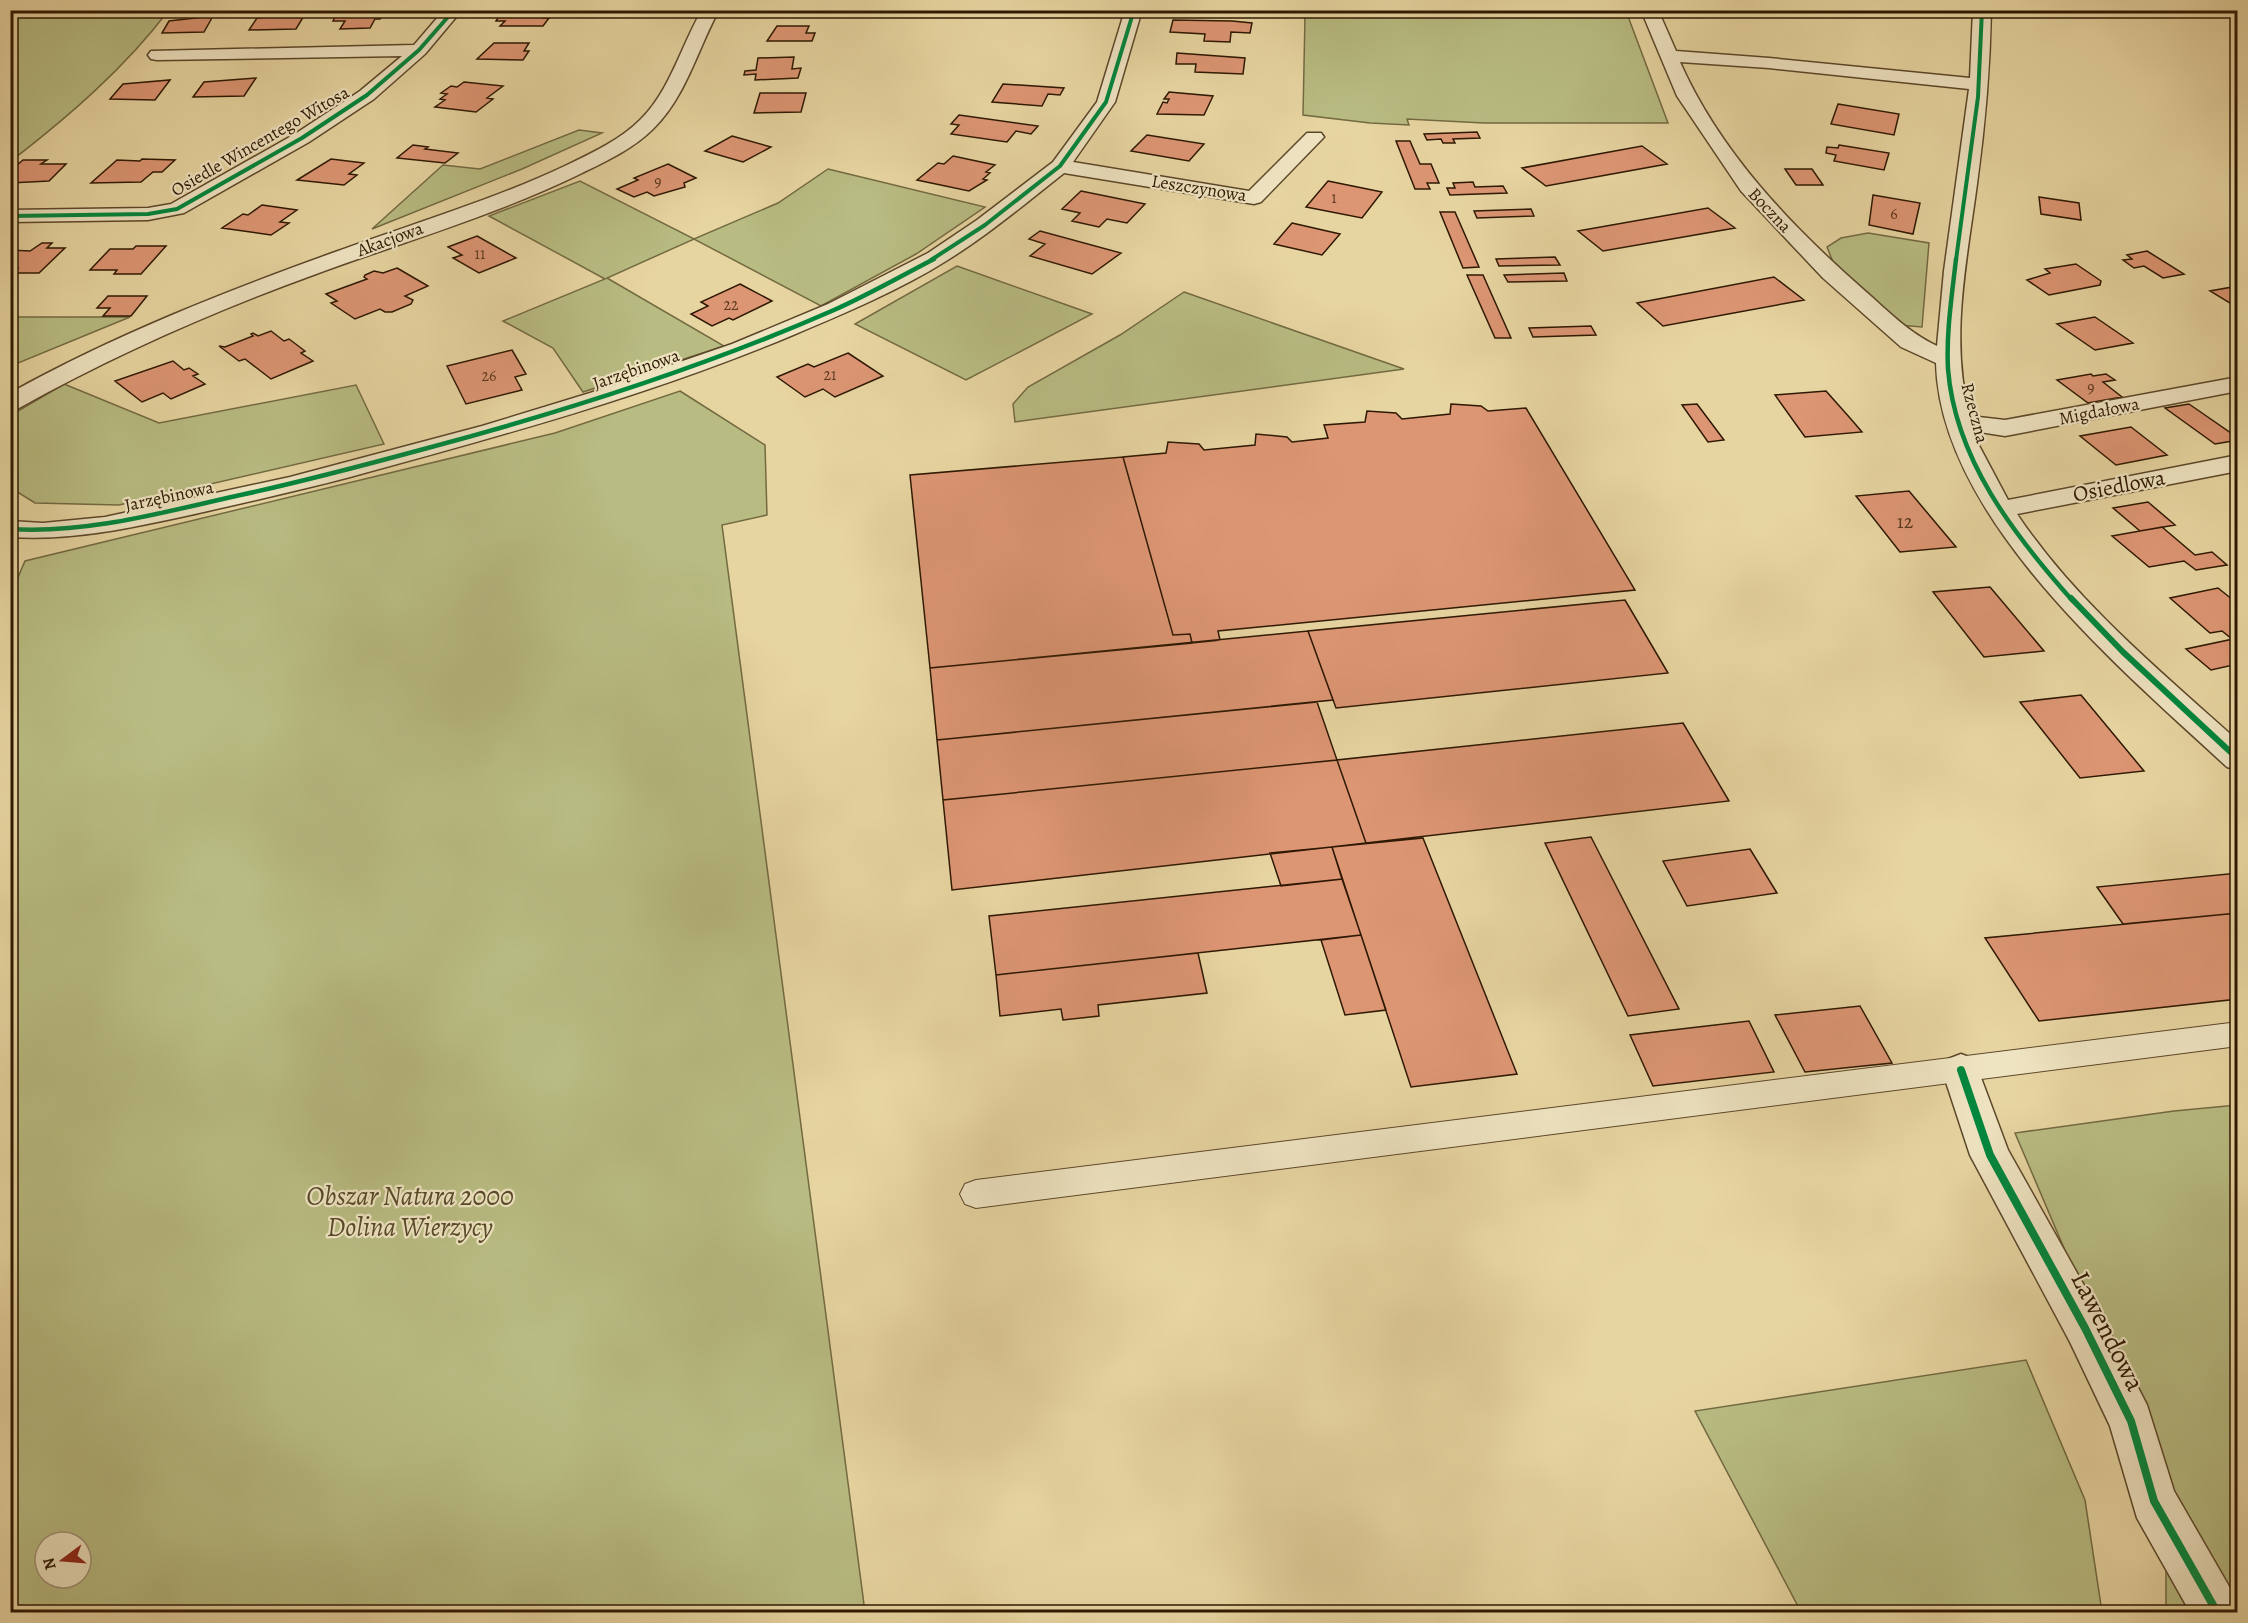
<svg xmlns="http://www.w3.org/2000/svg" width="2248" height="1623" viewBox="0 0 2248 1623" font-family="Alegreya,serif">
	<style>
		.green { fill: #b8bc82; stroke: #736a42; stroke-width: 1.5; fill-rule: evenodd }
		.building { fill: #dd9674; stroke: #2e1802; stroke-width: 1.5 }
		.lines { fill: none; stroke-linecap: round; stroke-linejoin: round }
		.lane-casing { stroke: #5c472a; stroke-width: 2 }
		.street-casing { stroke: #5c472a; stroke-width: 3 }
		.lane { fill: #efe4c2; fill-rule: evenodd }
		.street { fill: #efe4c2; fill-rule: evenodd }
		.cycleway-far3-casing { stroke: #efe4c2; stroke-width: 6 }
		.cycleway-far2-casing { stroke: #efe4c2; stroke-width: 8 }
		.cycleway-far1-casing { stroke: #efe4c2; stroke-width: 10 }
		.cycleway-casing { stroke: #efe4c2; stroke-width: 11 }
		.cycleway-far3 { stroke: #00873e; stroke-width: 4 }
		.cycleway-far2 { stroke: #00873e; stroke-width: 4.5 }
		.cycleway-far1 { stroke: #00873e; stroke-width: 6 }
		.cycleway { stroke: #00873e; stroke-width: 8 }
		.labels { text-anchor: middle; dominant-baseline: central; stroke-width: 4.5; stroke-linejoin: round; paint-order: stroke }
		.far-number-label { font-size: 16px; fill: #5a381e }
		.far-street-label { font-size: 18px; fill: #2e1802; stroke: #efe4c2 }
		.number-label { font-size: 20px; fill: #5a381e }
		.street-label { font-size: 22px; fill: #2e1802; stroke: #efe4c2 }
		.near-park-label { font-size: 27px; font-style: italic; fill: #574928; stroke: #efe4c2 }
		.near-street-label { font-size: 27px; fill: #2e1802; stroke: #efe4c2 }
	</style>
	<rect width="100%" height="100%" fill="#e7d5a1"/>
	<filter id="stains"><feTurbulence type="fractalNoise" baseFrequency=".00333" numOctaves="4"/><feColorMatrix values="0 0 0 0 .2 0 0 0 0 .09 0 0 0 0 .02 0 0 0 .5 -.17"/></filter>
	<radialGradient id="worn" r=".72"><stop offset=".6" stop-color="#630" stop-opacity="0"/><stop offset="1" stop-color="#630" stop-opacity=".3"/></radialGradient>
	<path class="green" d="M1152,10L1626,11L1668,123H1484L1407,119L1409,125L1370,123L1303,115L1305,16L1151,13Z
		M10,11L11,10L168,11C125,68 68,117 11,161Z
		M579,130L602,133L522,169L372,229L443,165L480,169Z
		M828,169L985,207L916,254L821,306L694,239L607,278L724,346L583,392L553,348L503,321L605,279L489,216L580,181L694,239L778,203Z
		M1868,233L1929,243L1922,327L1898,325L1833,262L1827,247L1841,238Z
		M957,266L1092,314L966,380L855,324Z
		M1184,292L1404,369L1015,422L1013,404L1028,387L1120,335Z
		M11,317H130L11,366Z
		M64,384L159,423L356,385L384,444L119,505L35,503L11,488V419L18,411Z
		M680,391L765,445L767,515L722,525L865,1612H11L10,596L25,561L555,433ZM45,1542H81V1578H45Z
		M2237,1105V1612H2166V1488L2015,1133L2174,1111Z
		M2026,1360L2085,1500L2102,1612H1801L1695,1411Z"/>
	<path class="building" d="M338,10H385L380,19H375L370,28L340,29L345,21H333Z
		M517,10H547L542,18H549L543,26H500L505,21H496L499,16L513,15Z
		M777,10H819L818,13L776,14Z
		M305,14L296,29L249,30L257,18Z
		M213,16L204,32L162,33L169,21Z
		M1173,20L1232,21L1252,23L1250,33L1231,32L1230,42L1204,41L1205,34L1170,32Z
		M777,26H809L806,33H815L812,41H767Z
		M494,43H529L524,51H529L523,60L477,59Z
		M1177,53L1245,58L1243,74L1195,72L1196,64H1176Z
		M794,57L792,69L801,68L798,78L755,80L756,74L744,75L745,71L756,70L758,58Z
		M256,78L244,96L193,97L204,82Z
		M170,80L155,100L110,99L123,84Z
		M464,82L503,86L487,98L493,99L476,112L435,107L445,100L440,99L447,94L441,93L451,86L457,87Z
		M1003,84L1064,88L1060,95L1048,94L1042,106L992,102Z
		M1169,92L1213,96L1204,115L1157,114L1163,102L1167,103L1169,99H1164Z
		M760,93H806L801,112L754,113Z
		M1838,104L1899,114L1894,135L1831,124Z
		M959,115L1038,126L1031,134L1016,131L1007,142L951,134L959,125L951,124Z
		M1477,132L1480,138L1453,139L1455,143H1443L1441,139L1427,140L1424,134Z
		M1147,135L1204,144L1189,161L1131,151Z
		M732,136L771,147L743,162L705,151Z
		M1396,141H1410L1420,164H1431L1439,183H1427L1430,189H1415Z
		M413,145L428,147L425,149L458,153L445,163L397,158Z
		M1839,145L1889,153L1884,170L1834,161L1836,155L1826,153L1827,147L1838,148Z
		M1642,146L1667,164L1546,186L1522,168Z
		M953,156L995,165L986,172L990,173L983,179L987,180L969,191L917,180L938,163L944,164Z
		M142,159L175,160L162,172H153L141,182L91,183L117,160L140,161Z
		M331,159L364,163L349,174L357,175L344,185L297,180Z
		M23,160H47L41,164H66L49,181L10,183V171Z
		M668,164L696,178L684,183L685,187L654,196L647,192L634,197L617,189L638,180L634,178Z
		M1785,169H1812L1823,185H1796Z
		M1328,181L1382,192L1362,218L1306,207Z
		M1473,182L1475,187L1503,186L1507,193L1450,195L1447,188H1455L1453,183Z
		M1081,191L1145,204L1127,223L1107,219L1099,227L1072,221L1080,213L1062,209Z
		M1873,195L1920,203L1913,234L1869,225Z
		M2039,197L2079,203L2081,220L2041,214Z
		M262,205L297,210L280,222L289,223L271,235L222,228L243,214L248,215Z
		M1708,208L1735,228L1603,251L1578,231Z
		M1531,209L1534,216L1477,218L1474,211Z
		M1440,212H1455L1479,267L1463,268Z
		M1292,223L1340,234L1322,255L1274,244Z
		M1040,231L1121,253L1092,274L1030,256L1045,244L1029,239Z
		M477,236L516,258L479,273L453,258L462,255L448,247Z
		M42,243H52L47,248H65L39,273H14L18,268H10V250L30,251Z
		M136,246H166L141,274H114L117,270H90L110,249H133Z
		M2147,251L2184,274L2163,278L2144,266L2134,268L2123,260L2132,259L2127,255Z
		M1555,257L1560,265L1499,266L1496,259Z
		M2076,264L2101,281L2100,285L2049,295L2027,280L2050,273L2045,269Z
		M397,268L428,286L405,296L413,300L411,304L392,312H385L380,309L355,319L331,303L337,301L326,294L367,279L364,277L365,275L374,271L383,273Z
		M1564,273L1567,281L1508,282L1504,275Z
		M1467,275H1483L1511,338H1495Z
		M1774,277L1804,300L1663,326L1637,303Z
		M740,284L772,301L733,320L729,318L712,326L691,314L708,306L701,302Z
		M2238,286V308L2210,291Z
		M108,296H147L131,316H103L110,308H97Z
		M2095,317L2133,343L2095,350L2057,324Z
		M1591,326L1596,335L1533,337L1529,328Z
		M271,331L284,341L289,339L305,351L301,353L313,361L271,379L245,359L239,361L219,346L225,347L253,336L251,334L253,333L258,336Z
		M512,350L526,374L515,377L522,390L466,404L447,366Z
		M848,353L883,376L835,397L823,389L805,397L777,377L808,364L814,367Z
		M173,361L184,370L189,368L198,374L193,376L205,384L171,399L163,393L142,402L115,381Z
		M2091,374L2093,376L2106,374L2115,380L2103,382L2122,397L2088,403L2057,380Z
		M1826,391L1850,418L1862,432L1805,437L1775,395Z
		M1451,404L1481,406L1488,411L1526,408L1635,590L1218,631L1220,640L1192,643L1190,634L1173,635L1123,457L1166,453L1168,442L1199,444L1204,450L1255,445L1256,434L1287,437L1292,442L1328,438L1324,425L1365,422L1367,411L1396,413L1402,419L1450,414Z
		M1697,404L1724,440L1708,442L1682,405Z
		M2189,404L2238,438V440L2215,444L2165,408Z
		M2131,427L2167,455L2116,465L2080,436Z
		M1123,457L1173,635L1190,634L1192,643L930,668L910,475Z
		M1909,491L1956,547L1900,552L1856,496Z
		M2148,502L2175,525L2140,531L2113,508Z
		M2162,527L2195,555L2212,552L2227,565L2196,570L2184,561L2149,567L2112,536Z
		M1990,587L2044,651L1984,657L1933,592Z
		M2218,588L2238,604V638L2232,639L2222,631L2210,633L2170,598Z
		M1625,600L1668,673L1336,708L1308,631Z
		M1308,631L1333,700L937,740L930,668Z
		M2238,638V664L2211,670L2186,649Z
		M2081,695L2144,771L2080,778L2020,702Z
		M1317,702L1337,760L943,800L937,740Z
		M1683,723L1729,801L1366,843L1337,760Z
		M1337,760L1366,843L952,890L943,800Z
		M1591,837L1679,1009L1628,1016L1545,843Z
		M1423,838L1517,1074L1411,1087L1332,847Z
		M1332,847L1342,879L1281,886L1270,853Z
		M1750,849L1777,893L1687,906L1663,861Z
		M2238,873V913L2123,924L2097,887Z
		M1342,879L1361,935L996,975L989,916Z
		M2238,913V999L2039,1021L1985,938Z
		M1361,935L1386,1010L1345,1015L1321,940Z
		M1198,953L1207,993L1098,1005L1099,1016L1063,1020L1061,1009L1000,1016L996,975Z
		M1860,1006L1892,1063L1805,1072L1775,1015Z
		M1749,1021L1774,1072L1653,1086L1630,1035Z"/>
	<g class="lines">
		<g class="lane-casing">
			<path id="lane" d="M2238,1022V1046L976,1208L965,1204L960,1194L965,1184L976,1180Z"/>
		</g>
		<g class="street-casing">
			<path id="street" d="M444,10H462L425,54L374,99L309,142L184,213L148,220L10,222V210L148,208L171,204L295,134L360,91L402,56L157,60L151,59L148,55L151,51L414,45Z
				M702,10H719C697,50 686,97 653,129C632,150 602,163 576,176C493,216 403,242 316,274C214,311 114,355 19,408L10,410V393C115,335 226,291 338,251C415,223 493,200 567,165C592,153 620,140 640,120C670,91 681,46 702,10Z
				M1125,10H1142L1115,102L1073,162L1249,191L1307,133H1321L1324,137L1261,202L1254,204L1064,173C1026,203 988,235 946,261C900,290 843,314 793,335C650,395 500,436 350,477C297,491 243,503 190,515C130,528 72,541 10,537V521L43,523L105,517L290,477L482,426L590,393L732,344L828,304L928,253L977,220L1053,162L1097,102Z
				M1641,10H1658L1676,51L1769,58L1970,78L1973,10H1991C1990,69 1985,126 1977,184C1967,260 1949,341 1970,416L2005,420L2238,377V391L2005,436L1973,431L1975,438L2008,500L2238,455V471L2017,514C2075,601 2160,671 2238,741V770L2227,767C2121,669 1940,518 1936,363L1901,347L1823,278L1741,191L1677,96ZM1680,62L1769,68L1969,89L1944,271L1937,346C1909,333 1888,311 1865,291C1791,226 1720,152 1680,62Z
				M1961,1054L1974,1059L2008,1150L2100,1314L2147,1405L2174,1491L2234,1595L2238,1612H2190L2137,1518L2110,1426L2070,1342L1970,1155L1942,1070L1948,1059Z"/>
		</g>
		<use href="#lane" class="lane"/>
		<use href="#street" class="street"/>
		<g class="cycleway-far3-casing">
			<path id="cycleway-far3" d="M10,216L148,214L177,209L302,138L367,95L419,50L454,10
				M931,260L985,225L1060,166L1106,102L1134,10
				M1956,260L1978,97L1982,10"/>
		</g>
		<g class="cycleway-far2-casing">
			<path id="cycleway-far2" d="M1956,259C1952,295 1946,333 1948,369C1955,459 2014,535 2072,600
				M10,529C90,534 167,511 245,494C305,481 365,465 424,449C563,412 702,368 834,310C868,295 901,276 934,259"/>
		</g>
		<g class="cycleway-far1-casing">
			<path id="cycleway-far1" d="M2071,598L2123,652L2238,759"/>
		</g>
		<g class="cycleway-casing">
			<path id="cycleway" d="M1961,1070L1990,1155L2085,1328L2131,1421L2154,1501L2217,1612"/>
		</g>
		<use href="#cycleway-far3" class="cycleway-far3"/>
		<use href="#cycleway-far2" class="cycleway-far2"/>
		<use href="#cycleway-far1" class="cycleway-far1"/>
		<use href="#cycleway" class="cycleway"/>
	</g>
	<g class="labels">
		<g class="far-number-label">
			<text x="658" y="182">9</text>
			<text x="1334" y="198">1</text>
			<text x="1894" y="214">6</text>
			<text x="480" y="254">11</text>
			<text x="731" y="305">22</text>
			<text x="830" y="375">21</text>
			<text x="489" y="376">26</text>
			<text x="2091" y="388">9</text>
		</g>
		<g class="far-street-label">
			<text transform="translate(260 141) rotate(-30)">Osiedle Wincentego Witosa</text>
			<text transform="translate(1199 188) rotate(9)">Leszczynowa</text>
			<text transform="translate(1770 210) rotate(47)">Boczna</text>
			<text transform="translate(390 239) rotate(-20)">Akacjowa</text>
			<text transform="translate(636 369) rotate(-19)">Jarzębinowa</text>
			<text transform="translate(2099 411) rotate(-11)">Migdałowa</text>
			<text transform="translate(1975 413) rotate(75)">Rzeczna</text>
			<text transform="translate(169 496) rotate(-12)">Jarzębinowa</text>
		</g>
		<g class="number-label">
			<text x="1905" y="521">12</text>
		</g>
		<g class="street-label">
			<text transform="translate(2119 486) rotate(-11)">Osiedlowa</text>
		</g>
		<g class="near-park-label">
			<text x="410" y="1196">Obszar Natura 2000<tspan x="410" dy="31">Dolina Wierzycy</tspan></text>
		</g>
		<g class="near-street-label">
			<text transform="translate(2108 1331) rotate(63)">Lawendowa</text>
		</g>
	</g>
	<rect width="2248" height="1623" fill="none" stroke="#e7d5a1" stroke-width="36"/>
	<rect x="12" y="12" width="2224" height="1599" fill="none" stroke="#2e1802" stroke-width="3"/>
	<rect x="18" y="18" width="2212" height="1587" fill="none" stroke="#2e1802" stroke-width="1.5"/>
	<g transform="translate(63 1560) rotate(254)"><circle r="28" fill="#efe4c2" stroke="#a29275" stroke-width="1.5"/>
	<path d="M0-4.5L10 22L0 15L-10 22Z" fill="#8f2418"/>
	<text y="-9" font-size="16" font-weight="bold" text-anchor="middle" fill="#2e1802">N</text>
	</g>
	<rect width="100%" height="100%" filter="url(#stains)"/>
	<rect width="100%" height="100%" fill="url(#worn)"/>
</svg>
